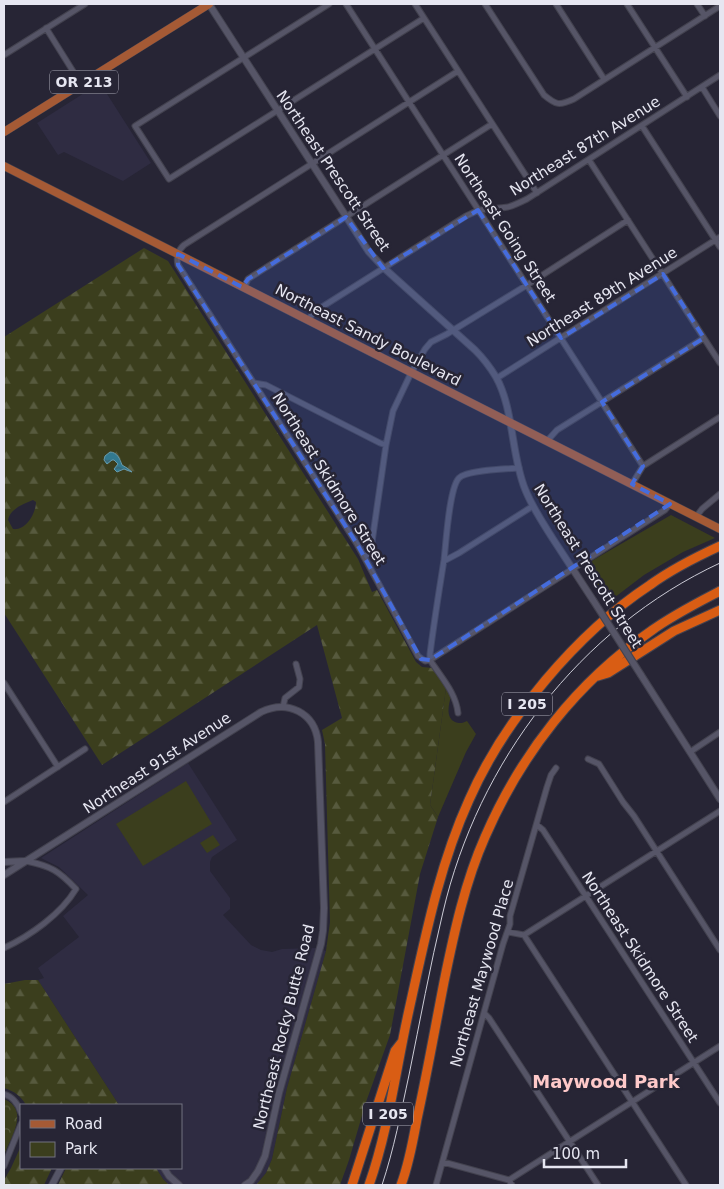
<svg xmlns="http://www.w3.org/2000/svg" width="724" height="1189" viewBox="0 0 724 1189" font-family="'DejaVu Sans',sans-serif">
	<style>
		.built { fill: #2f2c42 }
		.green { fill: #3b3e1d }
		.forest { fill: url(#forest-firs); fill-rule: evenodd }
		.park { fill: url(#park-crowns) }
		.water { fill: url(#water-ripples); stroke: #689aac }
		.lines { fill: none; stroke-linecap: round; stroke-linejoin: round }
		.minor-casing { stroke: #43424f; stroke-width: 7 }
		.tertiary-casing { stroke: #43424f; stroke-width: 8 }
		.primary-casing { stroke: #43424f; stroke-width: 9 }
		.motorway-casing { stroke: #43424f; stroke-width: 11 }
		.minor { stroke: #565567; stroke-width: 5 }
		.tertiary { stroke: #565567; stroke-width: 6 }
		.primary { stroke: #a55a35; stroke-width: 8 }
		.motorway { stroke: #d95d14; stroke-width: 9 }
		.tram { stroke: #cbcbd6; stroke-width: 1 }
		.tertiary-bridge-casing { stroke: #43424f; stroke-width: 8; stroke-linecap: butt }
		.tertiary-bridge { stroke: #565567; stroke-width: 6 }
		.marked { fill: #456cdd; fill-opacity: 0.2; stroke: #456cdd; stroke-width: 4; stroke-dasharray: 10 6; stroke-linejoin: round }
		.labels { text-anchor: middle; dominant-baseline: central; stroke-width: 5; stroke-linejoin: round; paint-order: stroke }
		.shield { fill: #272535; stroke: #adacb9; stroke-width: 1 }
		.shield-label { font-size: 14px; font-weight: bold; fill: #e6e6f1 }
		.street-label { font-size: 15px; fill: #e6e6f1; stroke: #272535 }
		.quarter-label { font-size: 18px; font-weight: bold; fill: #fec9c9; stroke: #272535 }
	</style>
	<defs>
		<pattern id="forest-firs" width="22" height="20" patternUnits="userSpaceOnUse" patternTransform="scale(1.25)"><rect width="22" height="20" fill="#3b3e1d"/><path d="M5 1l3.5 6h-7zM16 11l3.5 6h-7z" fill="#575a3e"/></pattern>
		<pattern id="park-crowns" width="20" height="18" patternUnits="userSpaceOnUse" patternTransform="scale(1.25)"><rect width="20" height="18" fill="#3b3e1d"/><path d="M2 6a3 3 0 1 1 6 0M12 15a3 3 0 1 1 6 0" fill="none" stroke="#575a3e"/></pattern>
		<pattern id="water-ripples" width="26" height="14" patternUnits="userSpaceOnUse" patternTransform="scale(1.25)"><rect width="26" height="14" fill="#32798f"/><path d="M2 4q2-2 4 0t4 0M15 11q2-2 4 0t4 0" fill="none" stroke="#3c5f6c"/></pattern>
	</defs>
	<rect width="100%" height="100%" fill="#272535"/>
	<path class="built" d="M100,83L151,163L123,181L64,152L58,155L37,123Z
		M188,763L237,840L212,857L210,862V871L230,898V909L223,915L251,945L261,950L272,952L282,949L316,948L326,951L287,1088L272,1159L266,1173L256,1185H169L163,1179L156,1168H181V1105H119L38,980L44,978L38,968L79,937L63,916L88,895L59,867L41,858Z"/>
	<path class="green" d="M671,515L715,538L683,552L644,575L606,604L584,571L585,568L583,566Z
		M446,688L451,696C449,704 445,717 455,722C460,724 463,723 467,721L476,734L466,752L438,817L430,805Z
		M186,781L212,824L143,866L116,824Z
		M213,835L220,845L207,853L200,843Z"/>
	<path class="forest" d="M144,248L168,261L358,559L372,592L377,590L416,662L422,667L433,668L446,688L430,805L438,817L420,874L390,1035L366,1102L349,1160L340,1185H256L266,1173L272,1159L287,1088L326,951L330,922L325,744L322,730L342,718L317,625L102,765L4,613V337ZM33,500L36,502C36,513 26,531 13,529L8,520C10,509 23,504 33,500Z
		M25,980H38L119,1105H26C21,1096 14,1091 4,1088V984Z
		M21,1146V1168H52L44,1185H4V1180L11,1168Z
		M66,1168H156L163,1179L169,1185H58Z"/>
	<path class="park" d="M4,1099C30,1110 11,1137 4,1155Z"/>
	<path class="water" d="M110,452C117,452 120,459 122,465L127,468L132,472L124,469L117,472L114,469L118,464L114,460H112L107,464L104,460L105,456Z"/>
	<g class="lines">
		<g class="minor-casing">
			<path id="minor" d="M329,4L135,126L169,179L424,18
				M346,4L643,466
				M415,4L537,193
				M485,4L544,95C556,105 559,106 574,99L720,6
				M556,4L604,79
				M627,4L687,97
				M697,4L705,16
				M46,28L81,84
				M4,55L85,4
				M702,87L720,116
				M642,126L720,247
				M589,160L720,363
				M244,288L248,279L492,124
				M308,320L314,312L466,216C484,206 491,210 508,207C515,205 521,202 527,199L720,75
				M497,378L720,237
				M254,383L266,385L380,443L386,445
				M547,441L557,430L704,338
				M632,484L643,466L720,417
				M696,517L702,509L720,494
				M364,557L369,553L371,549L386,445L393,411L411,373L425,349L431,342L447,334L527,285L628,220
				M444,561L459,553L533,506
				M430,660L425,661L418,656L357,544L178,265C176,258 178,250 184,245L458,71
				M430,660L665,510L670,504
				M430,660V654C434,622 439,591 444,560C446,544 449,488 459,478C467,470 506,469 519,468
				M430,660C441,677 456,693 458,713
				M4,683L58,767
				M283,707L285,698L299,687L300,679L296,664
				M690,752L720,732
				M588,759L599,764L623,802L634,816L720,950
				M4,802L85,749
				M537,825L543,830L720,1103
				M508,932L524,935L686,1185
				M524,935L720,811
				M4,948C30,936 61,914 76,889C59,871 51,866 26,861
				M484,1013L489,1018L598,1185
				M4,1094C13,1097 18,1103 21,1113
				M443,1162L509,1180L512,1185
				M4,1166L21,1124
				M509,1180L720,1046
				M436,1185L503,944L510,924V916L547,787L551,775L556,768"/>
		</g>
		<g class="tertiary-casing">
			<path id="tertiary" d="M209,4L369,252L384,268L475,350C483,358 490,367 496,377C514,409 511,455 525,489C532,507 543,523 553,539C566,559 580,580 593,600
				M641,675L720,799
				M4,862L25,861
				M4,875L261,712C288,699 315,713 318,742L324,908L323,931L321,944L279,1093L265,1156L258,1171L251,1181L245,1185
				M164,1168L169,1176L179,1185
				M52,1185L61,1168"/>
		</g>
		<g class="primary-casing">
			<path id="primary" d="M4,132L209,4
				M4,166L720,529"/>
		</g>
		<g class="motorway-casing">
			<path id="motorway" d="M598,676L608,673L674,631L720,610
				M352,1185L395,1051L402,1042
				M369,1185C389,1128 396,1068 409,1010C425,938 439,866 469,800C504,720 577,633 650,585C672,569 696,557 720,546
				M401,1185C409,1164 413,1141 417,1119C427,1074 435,1028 444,982C454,933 465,882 485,837C521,754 577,682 651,631C673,615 697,603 720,591"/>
		</g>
		<use href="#minor" class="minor"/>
		<use href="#tertiary" class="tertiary"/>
		<use href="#primary" class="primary"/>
		<use href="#motorway" class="motorway"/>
		<path class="tram" d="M382,1185C394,1149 401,1112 409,1075C420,1021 430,966 443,912C478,762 580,628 720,563"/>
		<g class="tertiary-bridge-casing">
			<path id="tertiary-bridge" d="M593,600L641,675"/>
		</g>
		<use href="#tertiary-bridge" class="tertiary-bridge"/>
	</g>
	<path class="marked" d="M478,210L561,338L663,274L704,338L602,402L643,466L632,484L670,504L430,660L421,659L357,544L178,265V254L242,287L248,279L346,217L383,268Z"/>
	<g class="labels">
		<g class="shield">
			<rect x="50" y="70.5" width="68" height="23" rx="4"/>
			<rect x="502" y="692.5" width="50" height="23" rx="4"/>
			<rect x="363" y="1102.5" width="50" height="23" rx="4"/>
		</g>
		<g class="shield-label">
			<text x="84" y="82">OR 213</text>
			<text x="527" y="704">I 205</text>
			<text x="388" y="1114">I 205</text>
		</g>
		<g class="street-label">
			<text transform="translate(585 146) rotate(-32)">Northeast 87th Avenue</text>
			<text transform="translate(333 171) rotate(56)">Northeast Prescott Street</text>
			<text transform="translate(505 228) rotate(57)">Northeast Going Street</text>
			<text transform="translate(602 297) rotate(-32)">Northeast 89th Avenue</text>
			<text transform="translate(368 335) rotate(27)">Northeast Sandy Boulevard</text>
			<text transform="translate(329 479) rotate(58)">Northeast Skidmore Street</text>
			<text transform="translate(588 566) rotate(58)">Northeast Prescott Street</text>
			<text transform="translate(157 763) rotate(-33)">Northeast 91st Avenue</text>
			<text transform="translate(640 957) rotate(57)">Northeast Skidmore Street</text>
			<text transform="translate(482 973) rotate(-74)">Northeast Maywood Place</text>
			<text transform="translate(284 1027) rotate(-76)">Northeast Rocky Butte Road</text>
		</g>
		<g class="quarter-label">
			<text x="606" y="1081">Maywood Park</text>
		</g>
	</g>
	<rect width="724" height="1189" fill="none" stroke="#e6e6f1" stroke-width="10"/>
	<rect x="20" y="1104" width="162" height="65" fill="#272535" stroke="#737280"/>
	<rect x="30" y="1120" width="25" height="8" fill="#a55a35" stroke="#737280"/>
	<text x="65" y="1129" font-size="15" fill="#e6e6f1">Road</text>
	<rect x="30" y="1142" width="25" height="15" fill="#3b3e1d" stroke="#737280"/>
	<text x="65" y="1154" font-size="15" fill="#e6e6f1">Park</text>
	<path d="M544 1159v8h82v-8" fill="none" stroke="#e6e6f1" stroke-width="2.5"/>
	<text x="552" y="1159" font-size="15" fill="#e6e6f1" stroke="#272535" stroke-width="4" paint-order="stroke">100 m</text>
</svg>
